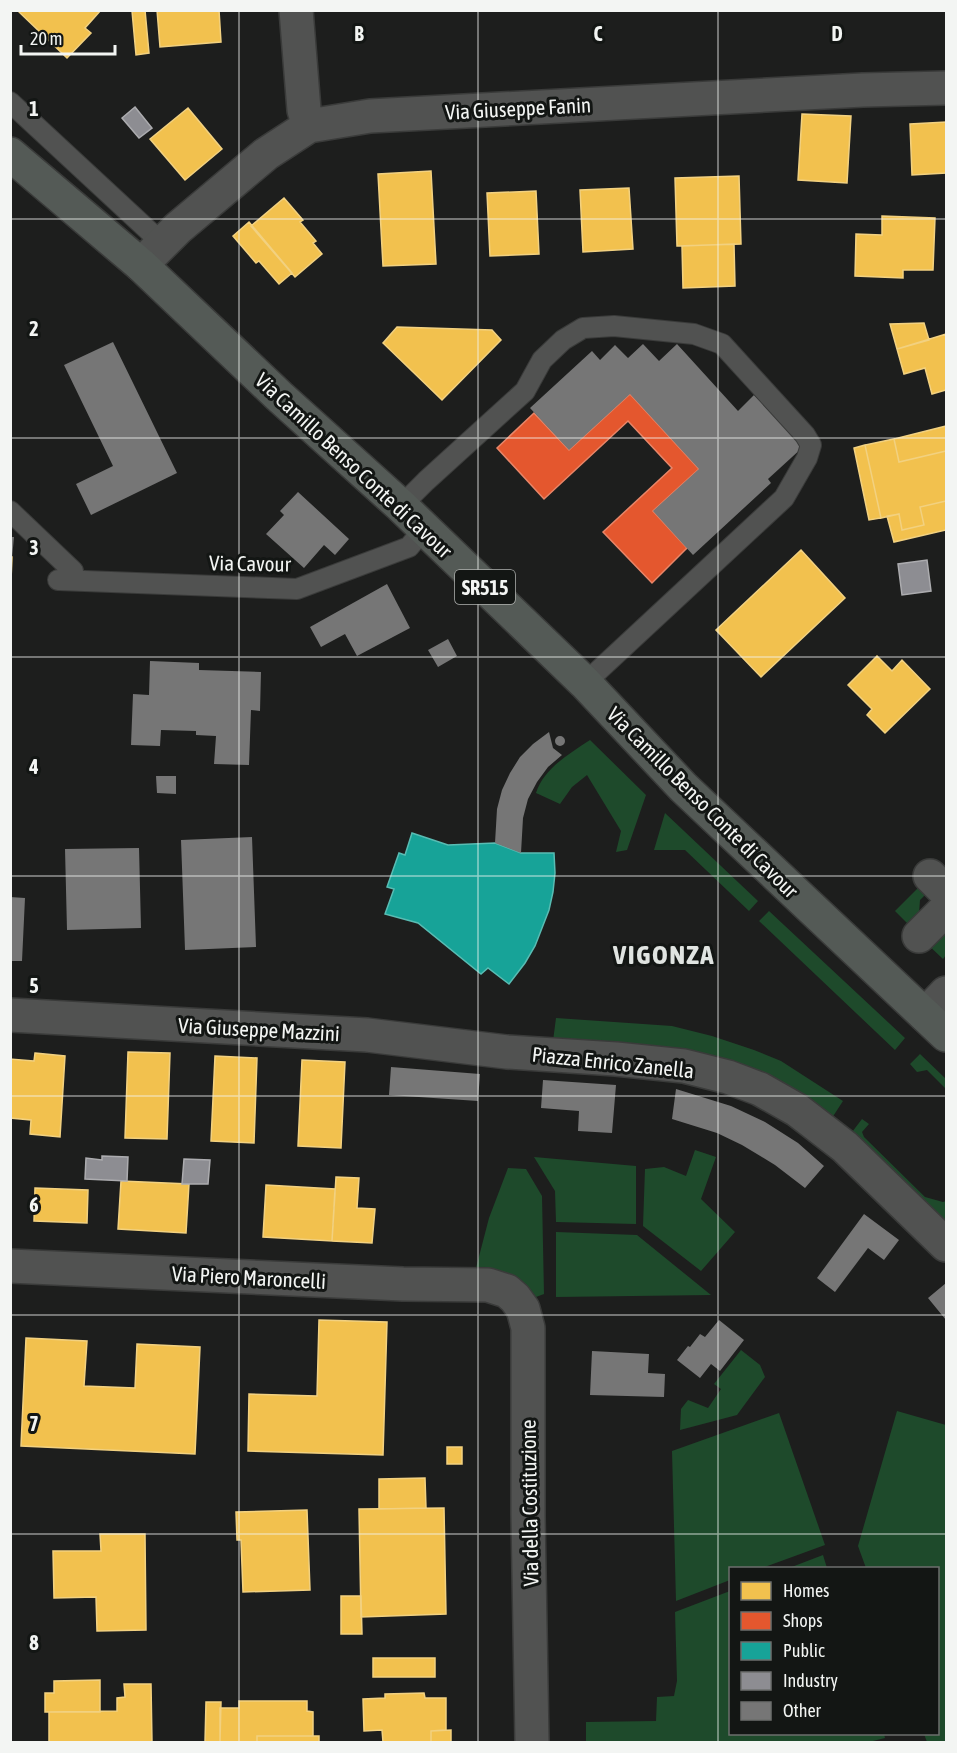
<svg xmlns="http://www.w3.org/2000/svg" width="957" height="1753" viewBox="0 0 957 1753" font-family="'Asap Condensed',sans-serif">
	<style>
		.green { fill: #1e4a2b }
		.homes { fill: #f2c14e; stroke: #f2d180; stroke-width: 1.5 }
		.shops { fill: #e4572e; stroke: #e88669; stroke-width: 1.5 }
		.public { fill: #17a398; stroke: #59bcb3; stroke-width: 1.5 }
		.industry { fill: #8d8d92; stroke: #acacaf; stroke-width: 1.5 }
		.building { fill: #767676 }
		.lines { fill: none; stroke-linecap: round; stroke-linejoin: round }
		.lane-casing { stroke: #3a3b3a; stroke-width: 22 }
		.street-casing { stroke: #3a3b3a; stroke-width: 36 }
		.primary-casing { stroke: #3a3b3a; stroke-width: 36 }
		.lane { stroke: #515251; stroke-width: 20 }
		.street { stroke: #515251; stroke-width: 33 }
		.primary { stroke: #545a56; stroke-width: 33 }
		.grid { fill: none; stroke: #f3f5f3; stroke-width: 1.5; stroke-opacity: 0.55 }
		.labels { text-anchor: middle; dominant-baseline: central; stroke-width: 6; stroke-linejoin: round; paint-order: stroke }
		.shield { fill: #131614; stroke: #b0b2b0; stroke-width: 1.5 }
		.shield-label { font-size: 20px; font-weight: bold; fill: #f3f5f3 }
		.street-label { font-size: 21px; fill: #f3f5f3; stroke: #131614 }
		.district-label { font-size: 27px; font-weight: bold; letter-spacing: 1.5px; fill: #e0e4e1; stroke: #131614 }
		.grid-label { font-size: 20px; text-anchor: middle; font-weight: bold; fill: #f3f5f3; stroke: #131614; stroke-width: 6; stroke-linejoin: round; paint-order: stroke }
	</style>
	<rect width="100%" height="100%" fill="#1d1e1d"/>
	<path class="green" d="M590,740L646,795L627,850L616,852L621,831L587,775L572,787L560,804L536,793C544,768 569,754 590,740Z
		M665,813L758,901L749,911L685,850H654Z
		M925,881L932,888L920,900L918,926L914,930L895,911Z
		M769,911L905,1038L895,1050L759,921Z
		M946,934V955L943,959L924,941L930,935Z
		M556,1018L672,1026L712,1036L754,1050L781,1061L843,1101L830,1121L553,1041Z
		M920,1054L946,1079V1089L927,1070L917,1072L910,1064Z
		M862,1119L869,1124L862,1132L864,1137L925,1197L943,1202L946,1201V1220L943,1224L849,1136Z
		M695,1150L716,1157L701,1199L735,1232L701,1271L643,1226L645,1169L664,1167L686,1176Z
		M534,1157L636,1166V1224L556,1222L555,1191Z
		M508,1168L526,1169L542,1196L544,1294L536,1297C520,1274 502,1271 476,1268L489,1218Z
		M556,1232L637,1235L711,1295L556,1297Z
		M741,1350L760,1365L765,1377L737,1415L680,1430L681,1409L688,1400L708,1408L721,1389L714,1384Z
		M897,1411L946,1425V1742H927L924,1734H938V1568H866L858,1546Z
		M779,1413L825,1545L762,1568H730V1580L676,1601L672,1451Z
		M823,1555L827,1568H789Z
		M730,1591V1734H884L885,1738L869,1742H586V1722L656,1721L657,1697L674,1696L677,1681L675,1612Z"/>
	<path class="homes" d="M17,10H101L85,28L91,33L67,58Z
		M145,10L149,53L136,55L132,11Z
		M157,10H219L221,42L160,47Z
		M188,108L222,149L185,180L150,139Z
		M802,114L851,116L847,183L798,180Z
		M946,122V173L912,175L910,124Z
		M431,171L436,264L383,266L378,174Z
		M739,176L741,244L677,246L675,178Z
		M629,188L633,249L583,252L580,190Z
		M536,191L539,254L490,256L487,193Z
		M284,198L303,220L300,222L316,241L313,243L322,254L295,277L251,226Z
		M882,216L935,218L933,270H903V278L855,276L856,234L882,235Z
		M249,222L292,273L279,284L259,261L256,263L233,236Z
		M734,244L735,286L683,288L682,246Z
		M924,323L929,340L897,349L890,324Z
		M397,327L492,330L501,340L442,400L383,343Z
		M946,334V390L932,394L925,368L904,374L897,349Z
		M946,426V451L899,462L894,439Z
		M894,439L899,462L946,451V501L920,507L924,525L902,530L899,514L881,518L865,445Z
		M865,445L881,518L869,520L854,448Z
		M946,501V530L894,542L887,516L899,514L902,530L924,525L920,507Z
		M801,550L845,598L761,677L716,630Z
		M10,557H12L10,603Z
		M877,656L892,671L902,660L930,689L885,733L867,715L872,709L848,685Z
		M128,1052L170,1053L167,1139L125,1138Z
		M35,1053L65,1056L60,1137L30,1134L31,1120L10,1118V1059L34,1061Z
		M215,1056L257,1058L254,1143L211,1141Z
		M302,1060L345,1062L341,1148L298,1146Z
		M336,1177L359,1178L357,1208L375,1209L372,1243L332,1241Z
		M121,1181L189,1184L186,1233L118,1229Z
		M266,1185L335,1189L332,1241L263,1237Z
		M35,1188L88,1190L87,1223L34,1221Z
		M319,1320L387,1322L383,1455L248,1451L249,1394L317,1396Z
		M26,1338L87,1341L84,1386L135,1388L137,1344L200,1347L195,1454L21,1446Z
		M447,1447H462V1464H447Z
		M425,1478L426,1508L379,1509V1479Z
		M444,1508L446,1614L361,1617L359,1509Z
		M307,1510L310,1590L243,1592L241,1540H237L236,1512Z
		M100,1534H145L146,1630L97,1631L96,1597L54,1598L53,1551H101Z
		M341,1596H361L362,1634H341Z
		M373,1658H435V1677H373Z
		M100,1680V1712H45V1693H54V1681Z
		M124,1684H151L152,1742H49V1712L117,1711V1698L125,1697Z
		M424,1693L425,1698H446V1730L431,1731V1742H383L382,1730L364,1731L363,1699L385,1698V1694Z
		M239,1701H307V1711L313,1712V1736H257V1742H220V1708H239Z
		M206,1702H221L220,1742H205Z
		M451,1730V1742H431V1731Z
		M257,1736H319V1742H257Z"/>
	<path class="shops" d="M630,394L699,469L653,511L687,548L652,583L603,532L672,468L628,421L544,499L497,448L534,413L569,450Z"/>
	<path class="public" d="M412,833L448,845L495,843L521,853H554L555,873L553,892L549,910L535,946L525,963L509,984L488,968L481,974L418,923L385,914L394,889L387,887L399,853L405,855Z"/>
	<path class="industry" d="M135,107L152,128L139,138L122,118Z
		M927,560L931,591L902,595L898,564Z
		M102,1156L128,1157L127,1181L85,1179L86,1158L102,1160Z
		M184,1159L210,1160L208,1184H182Z"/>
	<path class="building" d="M113,342L177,473L91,515L76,484L113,466L64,365Z
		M643,344L659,361L677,344L738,411L754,395L803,447L768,479L771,483L693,555L653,511L699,469L630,394L569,450L530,408L592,351L600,360L615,345L628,358Z
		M298,492L349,539L335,555L324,545L304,568L266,534L284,515L280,511Z
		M10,537H14L12,558H10Z
		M387,584L410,628L357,656L345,634L321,647L310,627Z
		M448,639L457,656L438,667L428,650Z
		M150,661L199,663V670L261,672L260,711L251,710L249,765L214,764L216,736L196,735V731L161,730L160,746L131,745L133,694L149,695Z
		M549,732L553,748L562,755L548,767L537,782L528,799L523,818L521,853L495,843L497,809L502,790L510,773L520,757L533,744Z
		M555 741a5 5 0 1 1 10 0a5 5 0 1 1-10 0Z
		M156,776H176V794L157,793Z
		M252,837L256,947L185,950L181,840Z
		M139,848L141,928L67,930L65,849Z
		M10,897L25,898L22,961H10Z
		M391,1067L480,1074L478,1101L389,1095Z
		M543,1080L616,1085L612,1133L578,1131L579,1111L541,1108Z
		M676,1089L731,1106L765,1122L798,1143L824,1166L805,1188L775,1165L742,1145L717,1133L672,1119Z
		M864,1214L899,1240L884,1260L868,1248L835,1292L817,1278Z
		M946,1283V1320L928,1298Z
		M719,1320L744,1340L720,1371L711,1364L700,1378L677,1360L688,1346L690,1347L700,1334L705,1337Z
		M592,1351L649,1354L648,1373L665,1374L664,1397L590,1395Z"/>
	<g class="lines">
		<g class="lane-casing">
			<path id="lane" d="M10,102L162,243
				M401,506L426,481L525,391L542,360L563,340L583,328L614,326L694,334L722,344L805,435L811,445L807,458L784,498L585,683
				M10,511L73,571
				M58,580L297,589L409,547L424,529"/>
		</g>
		<g class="street-casing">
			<path id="street" d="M296,10L304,110L309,126
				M141,265L178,228L266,154L309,126L370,116L863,90L946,88
				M930,876L946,892
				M919,936L946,909
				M10,1015L367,1035L507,1052L616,1059L684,1066L728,1077L760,1089L797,1110L845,1147L946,1245
				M925,1015L946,993
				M10,1266L403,1284L488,1285L507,1291L515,1298L523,1309L528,1328V1515L532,1742"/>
		</g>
		<g class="primary-casing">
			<path id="primary" d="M10,154L141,265L279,396L401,506L585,683L683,787L946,1035"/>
		</g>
		<use href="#lane" class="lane"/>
		<use href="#street" class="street"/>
		<use href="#primary" class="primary"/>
	</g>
	<path class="grid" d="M239,10V1742M478,10V1742M718,10V1742M10,219H946M10,438H946M10,657H946M10,876H946M10,1096H946M10,1315H946M10,1534H946"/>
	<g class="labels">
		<rect class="shield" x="455" y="570" width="60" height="34" rx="4.5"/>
		<g class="shield-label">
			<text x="485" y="587">SR515</text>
		</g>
		<g class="street-label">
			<text transform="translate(518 108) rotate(-3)">Via Giuseppe Fanin</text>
			<text transform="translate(354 465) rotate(43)">Via Camillo Benso Conte di Cavour</text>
			<text transform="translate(250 563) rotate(1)">Via Cavour</text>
			<text transform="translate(703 802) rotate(45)">Via Camillo Benso Conte di Cavour</text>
			<text transform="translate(259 1029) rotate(3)">Via Giuseppe Mazzini</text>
			<text transform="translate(613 1062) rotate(6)">Piazza Enrico Zanella</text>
			<text transform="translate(249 1277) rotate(3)">Via Piero Maroncelli</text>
			<text transform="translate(529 1503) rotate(-91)">Via della Costituzione</text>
		</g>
		<g class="district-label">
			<text x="664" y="954">VIGONZA</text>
		</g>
	</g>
	<g class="grid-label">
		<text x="359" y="41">B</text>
		<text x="598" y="41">C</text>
		<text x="837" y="41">D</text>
		<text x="34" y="116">1</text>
		<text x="34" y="336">2</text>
		<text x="34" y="555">3</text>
		<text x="34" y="774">4</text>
		<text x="34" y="993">5</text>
		<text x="34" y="1212">6</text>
		<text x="34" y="1431">7</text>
		<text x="34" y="1650">8</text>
	</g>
	<rect width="957" height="1753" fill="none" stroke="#f3f5f3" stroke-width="24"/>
	<rect x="729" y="1567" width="210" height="168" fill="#131614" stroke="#6d6f6d" stroke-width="1.5"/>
	<rect x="741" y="1582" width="30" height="18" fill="#f2c14e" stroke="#6d6f6d" stroke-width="1.5"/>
	<text x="783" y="1597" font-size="18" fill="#f3f5f3">Homes</text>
	<rect x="741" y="1612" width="30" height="18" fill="#e4572e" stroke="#6d6f6d" stroke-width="1.5"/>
	<text x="783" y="1627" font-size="18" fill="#f3f5f3">Shops</text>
	<rect x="741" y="1642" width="30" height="18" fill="#17a398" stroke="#6d6f6d" stroke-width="1.5"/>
	<text x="783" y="1657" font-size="18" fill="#f3f5f3">Public</text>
	<rect x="741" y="1672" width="30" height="18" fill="#8d8d92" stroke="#6d6f6d" stroke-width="1.5"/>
	<text x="783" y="1687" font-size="18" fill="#f3f5f3">Industry</text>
	<rect x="741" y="1702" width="30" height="18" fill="#767676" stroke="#6d6f6d" stroke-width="1.5"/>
	<text x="783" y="1717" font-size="18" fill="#f3f5f3">Other</text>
	<path d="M21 45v9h94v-9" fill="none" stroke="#f3f5f3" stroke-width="3"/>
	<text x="30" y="45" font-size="18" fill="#f3f5f3" stroke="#131614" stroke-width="4.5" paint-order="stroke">20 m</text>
</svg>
